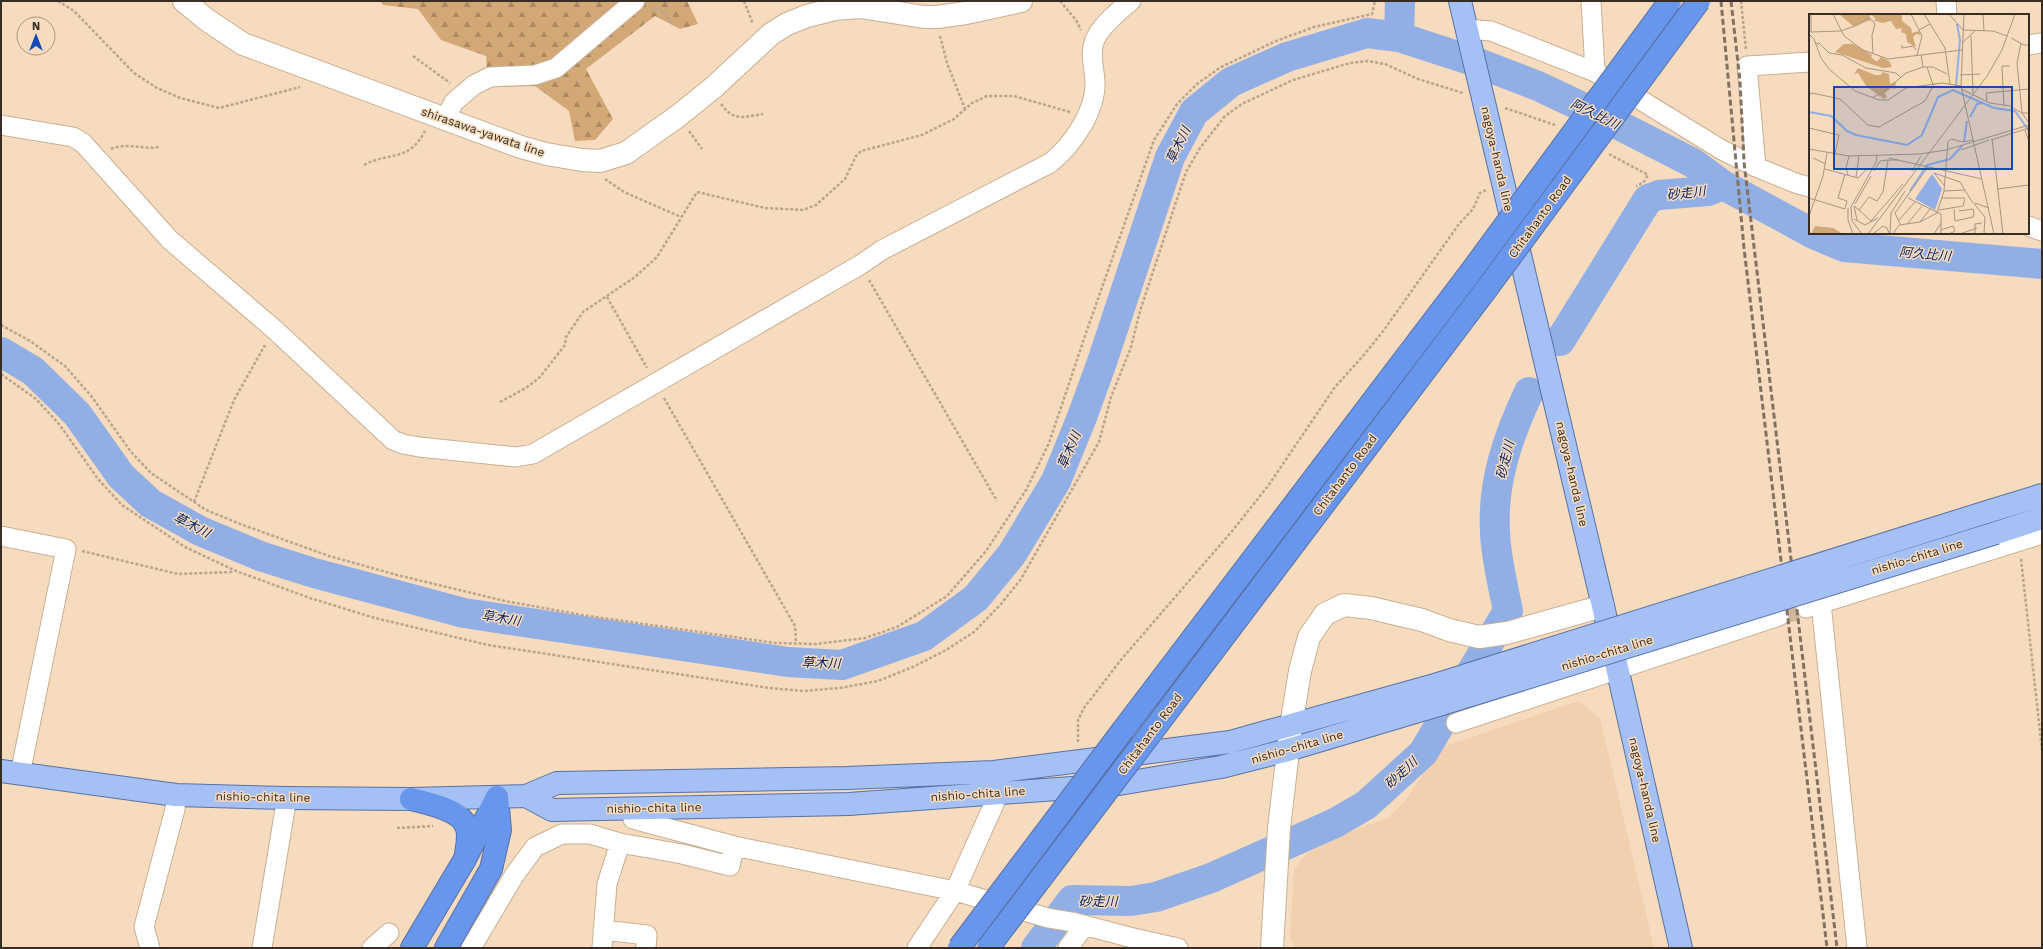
<svg xmlns="http://www.w3.org/2000/svg" width="2043" height="949" viewBox="0 0 2043 949" font-family="'Work Sans','Noto Sans JP',sans-serif">
	<style>
		.built { fill: #f0d0ae }
		.forest { fill: url(#forest-firs) }
		.lines { fill: none; stroke-linecap: round; stroke-linejoin: round }
		.river { stroke: #91afe5; stroke-width: 30 }
		.street-tunnel { stroke: #d0b89f; stroke-width: 19; stroke-dasharray: 19 10; stroke-linecap: butt }
		.street-casing { stroke: #c9af93; stroke-width: 21 }
		.secondary-casing { stroke: #c9af93; stroke-width: 24 }
		.primary-casing { stroke: #5871a6; stroke-width: 24 }
		.highway-casing { stroke: #5871a6; stroke-width: 24 }
		.path { stroke: #baa48d; stroke-width: 2.5; stroke-dasharray: 3 2; stroke-linecap: butt }
		.street { stroke: #fff; stroke-width: 19 }
		.secondary { stroke: #fff; stroke-width: 22 }
		.primary { stroke: #a5c0f4; stroke-width: 22 }
		.highway { stroke: #6996ed; stroke-width: 22 }
		.rail { stroke: #837260; stroke-width: 3; stroke-dasharray: 6 3; stroke-linecap: butt }
		.primary-bridge-casing { stroke: #5871a6; stroke-width: 24; stroke-linecap: butt }
		.highway-bridge-casing { stroke: #5871a6; stroke-width: 24; stroke-linecap: butt }
		.primary-bridge { stroke: #a5c0f4; stroke-width: 22 }
		.highway-bridge { stroke: #6996ed; stroke-width: 22 }
		.labels { text-anchor: middle; dominant-baseline: central; stroke-width: 3; stroke-linejoin: round; paint-order: stroke }
		.street-label { font-size: 12px; fill: #372d22; stroke: #f6dbbe }
		.water-label { font-size: 13px; font-style: italic; fill: #082665; stroke: #f6dbbe }
		.inset-river { fill: none; stroke: #91afe5; stroke-width: 2 }
		.inset-road { fill: none; stroke: #aa9580; stroke-width: 1 }
		.view { fill: #164bb7; fill-opacity: 0.15; stroke: #164bb7; stroke-width: 2 }
		.inset-edge { fill: none; stroke: #372d22; stroke-width: 2 }
	</style>
	<defs>
		<pattern id="forest-firs" width="22" height="20" patternUnits="userSpaceOnUse"><rect width="22" height="20" fill="#d3a877"/><path d="M5 1l3.5 6h-7zM16 11l3.5 6h-7z" fill="#ac8961"/></pattern>
	</defs>
	<rect width="100%" height="100%" fill="#f6dbbe"/>
	<path class="built" d="M1578,701L1600,718L1654,948H1296L1290,939L1294,870L1307,853L1352,831L1388,818L1405,801L1440,748Z"/>
	<path class="forest" d="M380,1H687L698,24L680,29L655,16L586,69L613,119L595,140L575,141L569,111L535,86L488,87L486,56L441,40L418,9L383,5Z"/>
	<g class="lines">
		<path class="river" d="M1399,37L1400,1
			M1811,233L1844,247L2042,264
			M1560,341L1648,199L1659,195L1708,191L1723,185
			M1,352L33,371L77,414L121,476L150,503L200,531L260,556L314,573L464,613L788,662L842,665L924,636L976,598L1012,554L1056,481L1082,417L1102,362L1170,157L1194,112L1231,82L1287,57L1367,33L1399,37L1473,61L1538,86L1595,113L1693,163L1723,185L1810,232
			M1036,948L1072,900L1131,901L1156,897L1211,878L1335,823L1366,805L1423,753L1508,611C1503,585 1496,559 1495,532C1492,483 1508,436 1529,392"/>
		<path class="street-tunnel" d="M1779,616L1806,608"/>
		<g class="street-casing">
			<path id="street" d="M1591,1L1595,72
				M1946,1L1947,15
				M1466,29L1491,31L1595,72L1722,150L1756,167L1798,184L1810,187
				M2028,45L2042,43
				M446,118L454,102L474,85L490,77L535,75L556,68L635,1
				M1,125L73,137L83,143L170,240L274,329L393,440L403,444L419,447L516,457L533,454L860,265L882,250L1050,163C1072,146 1096,111 1095,82C1094,65 1088,49 1098,34C1106,21 1119,11 1131,1
				M1756,167L1747,66L1810,62
				M2028,226L2042,231
				M1,536L66,549L20,774
				M1821,603L1857,948
				M1806,608L2042,534
				M1456,723L1779,616
				M633,819L734,846L955,891L1048,918L1072,922L1133,938L1178,948
				M603,930L647,935L646,948
				M150,948L144,927L175,809L176,795
				M262,948L285,809V798
				M372,948L389,933
				M471,948L515,874L535,847L562,834H590L620,843
				M602,948L607,884L620,843L682,854L730,866L734,846
				M917,948L955,891L994,804L997,793
				M1068,948L1085,925"/>
		</g>
		<g class="secondary-casing">
			<path id="secondary" d="M184,1L207,20L243,44L521,147L546,154L582,160L600,161L626,153L678,116L714,87L771,34L787,24L807,16L835,9L860,7L924,17H937L966,13L1021,1
				M1272,948L1279,828L1291,726L1300,671L1309,637L1325,614L1344,605L1371,608L1422,620L1449,630L1479,637L1507,633L1603,606"/>
		</g>
		<g class="primary-casing">
			<path id="primary" d="M1460,1L1603,606L1681,948
				M1990,511L2042,495
				M1996,533L2042,518
				M1,771L176,795L285,798L411,799L526,796L557,783L847,778L994,772L1230,742L1438,684
				M526,796L552,810L849,804L1113,785L1221,767L1288,750L1442,704"/>
		</g>
		<g class="highway-casing">
			<path id="highway" d="M1123,730L1470,273
				M1151,733L1488,287
				M411,799C426,803 460,809 466,826C470,834 467,846 466,854
				M412,948L465,859L497,797
				M446,948L491,869L500,830L497,797"/>
		</g>
		<path class="path" d="M58,1L74,11L134,73L157,88L180,98L219,108L300,87
			M744,1L753,24
			M1060,1L1076,20L1081,30
			M1741,1L1746,50
			M650,8L661,10L673,25
			M940,36L947,63L965,109
			M413,56L450,83
			M721,104C734,122 743,117 763,114
			M1505,108L1555,125
			M689,131L702,149
			M111,149C127,142 143,150 159,147
			M1609,154L1648,175L1643,183L1636,186
			M364,165C390,151 408,163 425,131
			M605,179L624,192L681,217
			M869,280L997,501
			M607,297L647,368
			M1,325L30,341L65,366L92,397L131,452L151,473L206,510L243,525L329,556L397,575L505,601L582,615L775,643L816,644L865,638L897,627L947,596L986,551L1026,490L1049,443L1087,330L1154,140L1177,104L1197,84L1221,67L1276,41L1314,27L1372,14L1375,1
			M1,374L36,399L59,424L98,479L122,505L185,547L236,571L310,598L375,618L488,645L769,688L804,691L840,688L878,681L915,666L946,650L974,632L1001,604L1021,579L1099,442L1111,397L1131,347L1140,311L1186,172L1200,148L1225,116L1242,104L1293,80L1350,63L1367,61L1385,64L1418,79L1463,93
			M664,398L795,626L796,643
			M500,402L526,388L540,377L565,345L566,337L583,312L635,277L657,257L697,192L765,208L803,210L816,205L845,179L856,156L861,151L922,135L954,119L972,103L987,96H1014L1070,112
			M194,502L234,400L265,345
			M82,551L178,574L234,572
			M2021,559L2042,750
			M1078,742V720L1084,708L1120,661L1233,530L1268,486L1335,387L1363,356L1384,330L1459,224L1473,209L1480,193L1486,190
			M397,828L433,826"/>
		<use href="#street" class="street"/>
		<use href="#secondary" class="secondary"/>
		<use href="#primary" class="primary"/>
		<use href="#highway" class="highway"/>
		<path class="rail" d="M1721,1L1744,248L1827,948
			M1731,1L1740,81L1744,162L1837,948"/>
		<g class="primary-bridge-casing">
			<path id="primary-bridge" d="M1438,684L1990,511
				M1442,704L1996,533"/>
		</g>
		<g class="highway-bridge-casing">
			<path id="highway-bridge" d="M1470,273L1670,1
				M1488,287L1699,1
				M959,948L1123,730
				M988,948L1151,733"/>
		</g>
		<use href="#primary-bridge" class="primary-bridge"/>
		<use href="#highway-bridge" class="highway-bridge"/>
	</g>
	<g class="labels">
		<g class="street-label">
			<text transform="translate(483 132) rotate(19)">shirasawa-yawata line</text>
			<text transform="translate(1497 159) rotate(77)">nagoya-handa line</text>
			<text transform="translate(1540 217) rotate(-54)">Chitahanto Road</text>
			<text transform="translate(1572 474) rotate(77)">nagoya-handa line</text>
			<text transform="translate(1345 475) rotate(-53)">Chitahanto Road</text>
			<text transform="translate(1917 557) rotate(-17)">nishio-chita line</text>
			<text transform="translate(1607 653) rotate(-17)">nishio-chita line</text>
			<text transform="translate(1150 734) rotate(-53)">Chitahanto Road</text>
			<text transform="translate(1297 747) rotate(-16)">nishio-chita line</text>
			<text transform="translate(1645 790) rotate(77)">nagoya-handa line</text>
			<text transform="translate(978 794) rotate(-4)">nishio-chita line</text>
			<text transform="translate(263 797) rotate(1)">nishio-chita line</text>
			<text transform="translate(654 808) rotate(-1)">nishio-chita line</text>
		</g>
		<g class="water-label">
			<text transform="translate(1595 114) rotate(26)">阿久比川</text>
			<text transform="translate(1178 145) rotate(-64)">草木川</text>
			<text transform="translate(1686 193) rotate(-6)">砂走川</text>
			<text transform="translate(1925 254) rotate(5)">阿久比川</text>
			<text transform="translate(1069 450) rotate(-67)">草木川</text>
			<text transform="translate(1505 460) rotate(-76)">砂走川</text>
			<text transform="translate(192 525) rotate(27)">草木川</text>
			<text transform="translate(501 618) rotate(9)">草木川</text>
			<text transform="translate(821 663) rotate(2)">草木川</text>
			<text transform="translate(1401 773) rotate(-43)">砂走川</text>
			<text x="1098" y="901">砂走川</text>
		</g>
	</g>
	<g transform="translate(1809 14)">
		<rect width="220" height="220" fill="#f6dbbe"/>
		<path d="M30,0H93V7L102,14L103,19L110,17L112,21L107,20L104,23L107,33L98,28L97,20L92,18L93,14L87,15L82,7L73,9L64,6L67,5L63,1L60,2L62,6L44,12ZM35,30H44L63,41L62,43L68,48L72,43L80,47L83,53L74,54L26,38ZM49,54L66,61H71L74,58L80,60L81,70L87,68L86,75L82,74L76,79L78,83L75,85L58,73L49,59L45,60ZM6,212L24,214L34,220H2Z" fill="#d3a877"/>
		<path d="M123,160L133,175L126,196L106,185Z" fill="#91afe5"/>
		<path class="inset-river" d="M147,72L151,26L148,10M0,98L22,102L38,117L47,121L98,131L113,121L129,83L144,76L185,94L206,97L220,117M161,103L168,90L174,89M155,128L158,107M101,177L118,151L141,145L153,132"/>
		<path class="inset-road" d="M24,0L35,22L54,36L79,45L153,36M102,0L113,22L108,41M115,0L136,34L141,70M140,0L154,16L184,17L198,22M155,0L152,72L185,220M174,0L175,17M110,16L121,10M2,18L32,17L51,10L60,3L66,10L63,21L64,40M2,18V0M0,20L5,25L12,44L20,55L46,77L70,86H79L97,74L133,69L152,72M162,22L164,79M202,24L215,31H220M153,29L166,17M212,29L208,49L213,99L220,109M7,30L10,29L20,39L33,41L57,54L87,59L92,64M93,31V34L104,32L107,36M114,53H124L138,60M118,53L124,71M151,61L171,60M152,75L181,89L201,92L213,99H220M0,81L3,79L31,85L59,111L70,113L116,87L125,70M64,83L73,79L97,59L114,53L112,41M178,87L177,79L220,75M195,91L193,52H201M0,114L30,121L26,140M216,116L220,128M183,125L194,220M182,126L220,114M0,135L40,142L111,140L137,136L220,111M152,136L180,126M4,144L17,150M80,144L173,165M89,146H79L74,178L68,187L60,183L50,196L62,207L94,170M16,155L49,164L59,154M65,157L71,147L79,146M103,157L112,142M125,159L151,168L162,186L176,203L175,220M125,159L135,171M39,161L37,154L40,142M47,163L50,142M188,175L220,171M135,177L156,176M0,184L36,195L38,187L29,184L36,160M99,184L132,200V220M133,184H156M166,189L180,194M46,190L62,162M39,194V206L44,220M145,195L146,207L164,203L165,199L164,195L150,197M130,196L154,192L156,185M0,202L14,162L18,139M45,205L56,211L69,204M48,206L45,192L50,196M90,206L106,188M111,208L121,195M99,209L113,192M91,210L86,199L119,153M132,216L144,212L146,217L140,220M53,220L43,207L42,193L67,148L68,142M59,220L178,62L193,36L206,0M64,220L74,212L78,214L80,219M81,220L82,199L96,177M84,220L90,211L111,208L128,199L135,177L139,128L142,125L154,128L164,126M125,220L132,209M151,220L168,214M166,220V210L173,209"/>
		<path class="view" d="M25,73H203V155H25Z"/>
		<rect width="220" height="220" class="inset-edge"/>
	</g>
	<rect width="2043" height="949" fill="none" stroke="#372d22" stroke-width="4"/>
	<g transform="translate(36 36)"><circle r="19" fill="#f6dbbe" stroke="#aa9580"/>
	<path d="M0-3L7 15L0 10L-7 15Z" fill="#164bb7"/>
	<text y="-6" font-size="11" font-weight="bold" text-anchor="middle" fill="#372d22">N</text>
	</g>
</svg>
